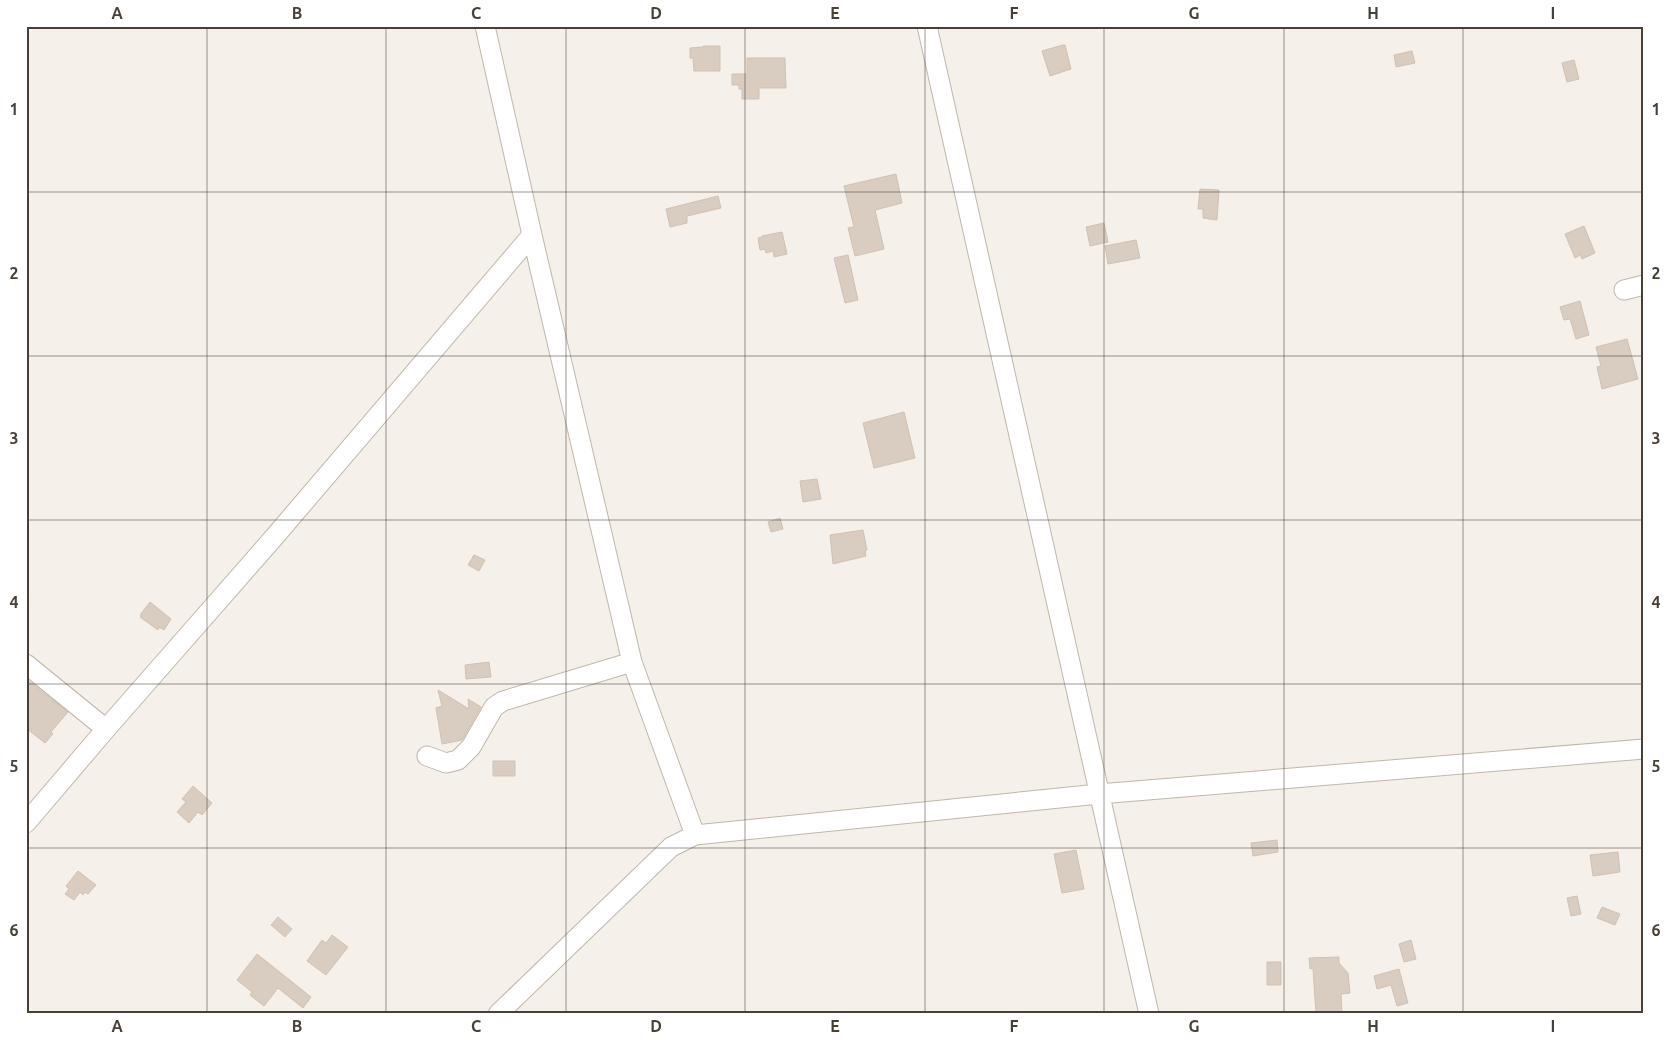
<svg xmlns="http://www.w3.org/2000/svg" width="1670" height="1040" viewBox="0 0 1670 1040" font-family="Ubuntu,sans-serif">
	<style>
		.building { fill: #d9cdc1; stroke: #d1c1b1 }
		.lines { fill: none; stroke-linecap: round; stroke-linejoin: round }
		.minor-casing { stroke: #c0b7ab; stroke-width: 21 }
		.minor { stroke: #fff; stroke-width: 19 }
		.grid { fill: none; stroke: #484037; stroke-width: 1; stroke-opacity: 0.55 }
		.neatline { fill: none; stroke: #484037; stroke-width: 2 }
		.grid-label { font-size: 16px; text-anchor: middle; font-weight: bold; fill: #484037 }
	</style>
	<rect width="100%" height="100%" fill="#f5f0e9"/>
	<path class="building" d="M1063,45H1065L1071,69L1050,76L1042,51Z
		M703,46H720V71H694L693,58H690V48L703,47Z
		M1412,51L1415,63L1396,67L1394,55Z
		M747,58H785L786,88H759V99H742V89H739V85H732V74H747Z
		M1574,60L1579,79L1567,82L1562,63Z
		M896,174L902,203L875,210L884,249L855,256L848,228L854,227L844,186Z
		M1200,189L1219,190L1217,220L1203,218V209H1198Z
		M718,196L721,208L687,216V223L670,227L666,209Z
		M1104,223L1108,242L1090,246L1086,227Z
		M1584,226L1595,253L1582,259L1580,255L1575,258L1565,234Z
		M782,232L787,254L774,257L773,251L766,253L765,249L760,250L758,238L762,237V236Z
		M1136,240L1140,258L1108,264L1105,246Z
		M848,255L858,300L845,303L834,258Z
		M1580,301L1589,335L1576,339L1570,319L1564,320L1560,307Z
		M1627,339L1638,379L1602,389L1597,367L1601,366L1596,347Z
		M904,412L915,458L874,468L863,423Z
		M817,479L821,499L803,502L800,481Z
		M780,518L783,529L771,532L768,522Z
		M863,530L867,550L865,551L866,556L833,564L830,535Z
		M474,555L485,560L479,571L468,565Z
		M150,602L171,619L164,630L159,627L158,630L140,617L142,616L140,615Z
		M489,662L491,677L466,679L465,665Z
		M30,682L68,712L51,732L53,734L45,743L26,728V687Z
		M438,690L469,709L468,699L481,707L462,740L442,744L436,708L442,706Z
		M493,761H515V776H493Z
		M193,786L212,803L202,815L198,812L189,823L177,812L186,802L182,799Z
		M1277,840L1278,852L1253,856L1251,843Z
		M1076,850L1084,889L1062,893L1054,854Z
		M1618,852L1620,872L1593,876L1590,855Z
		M78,871L96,885L88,894L85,892L83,895L80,892L74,900L65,894L69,889L66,886Z
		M1577,896L1581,914L1571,916L1567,898Z
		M1602,907L1620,914L1615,925L1597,918Z
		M278,917L292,929L285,937L271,925Z
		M332,935L348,947L326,975L307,961L322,940L326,943Z
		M1411,940L1416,959L1404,962L1399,944Z
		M257,954L311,997L303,1008L278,988L264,1006L250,995L252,992L237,980Z
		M1339,957V963L1348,973L1350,993L1341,994L1342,1014H1316L1313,968L1310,969L1309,958Z
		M1267,962H1281V985H1267Z
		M1399,969L1408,1003L1397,1006L1391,985L1377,989L1374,976Z"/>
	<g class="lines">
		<g class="minor-casing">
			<path id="minor" d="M485,26L532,235L632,662L695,835
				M927,26L1149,1014
				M1624,290L1644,285
				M26,664L106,729
				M427,756L446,763L458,760L471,747L494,707L503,701L632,662
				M26,823L106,729L276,535L532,235
				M498,1014L671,847L695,835L1099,794L1644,749"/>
		</g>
		<use href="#minor" class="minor"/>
	</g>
	<path class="grid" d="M207,26V1014M386,26V1014M566,26V1014M745,26V1014M925,26V1014M1104,26V1014M1284,26V1014M1463,26V1014M26,192H1644M26,356H1644M26,520H1644M26,684H1644M26,848H1644"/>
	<rect width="1670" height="1040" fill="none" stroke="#ffffff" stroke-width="55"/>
	<rect x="28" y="28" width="1614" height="984" class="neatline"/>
	<g class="grid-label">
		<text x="117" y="19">A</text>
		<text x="297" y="19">B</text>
		<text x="476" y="19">C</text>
		<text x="656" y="19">D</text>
		<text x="835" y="19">E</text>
		<text x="1014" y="19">F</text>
		<text x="1194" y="19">G</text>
		<text x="1373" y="19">H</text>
		<text x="1553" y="19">I</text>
		<text x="14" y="115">1</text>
		<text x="1656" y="115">1</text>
		<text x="14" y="279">2</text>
		<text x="1656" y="279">2</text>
		<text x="14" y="444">3</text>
		<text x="1656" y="444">3</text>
		<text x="14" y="608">4</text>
		<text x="1656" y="608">4</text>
		<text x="14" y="772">5</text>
		<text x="1656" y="772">5</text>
		<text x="14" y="936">6</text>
		<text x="1656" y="936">6</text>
		<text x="117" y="1032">A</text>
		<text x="297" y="1032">B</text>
		<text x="476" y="1032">C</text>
		<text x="656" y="1032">D</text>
		<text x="835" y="1032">E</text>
		<text x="1014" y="1032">F</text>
		<text x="1194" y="1032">G</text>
		<text x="1373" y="1032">H</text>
		<text x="1553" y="1032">I</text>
	</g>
</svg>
